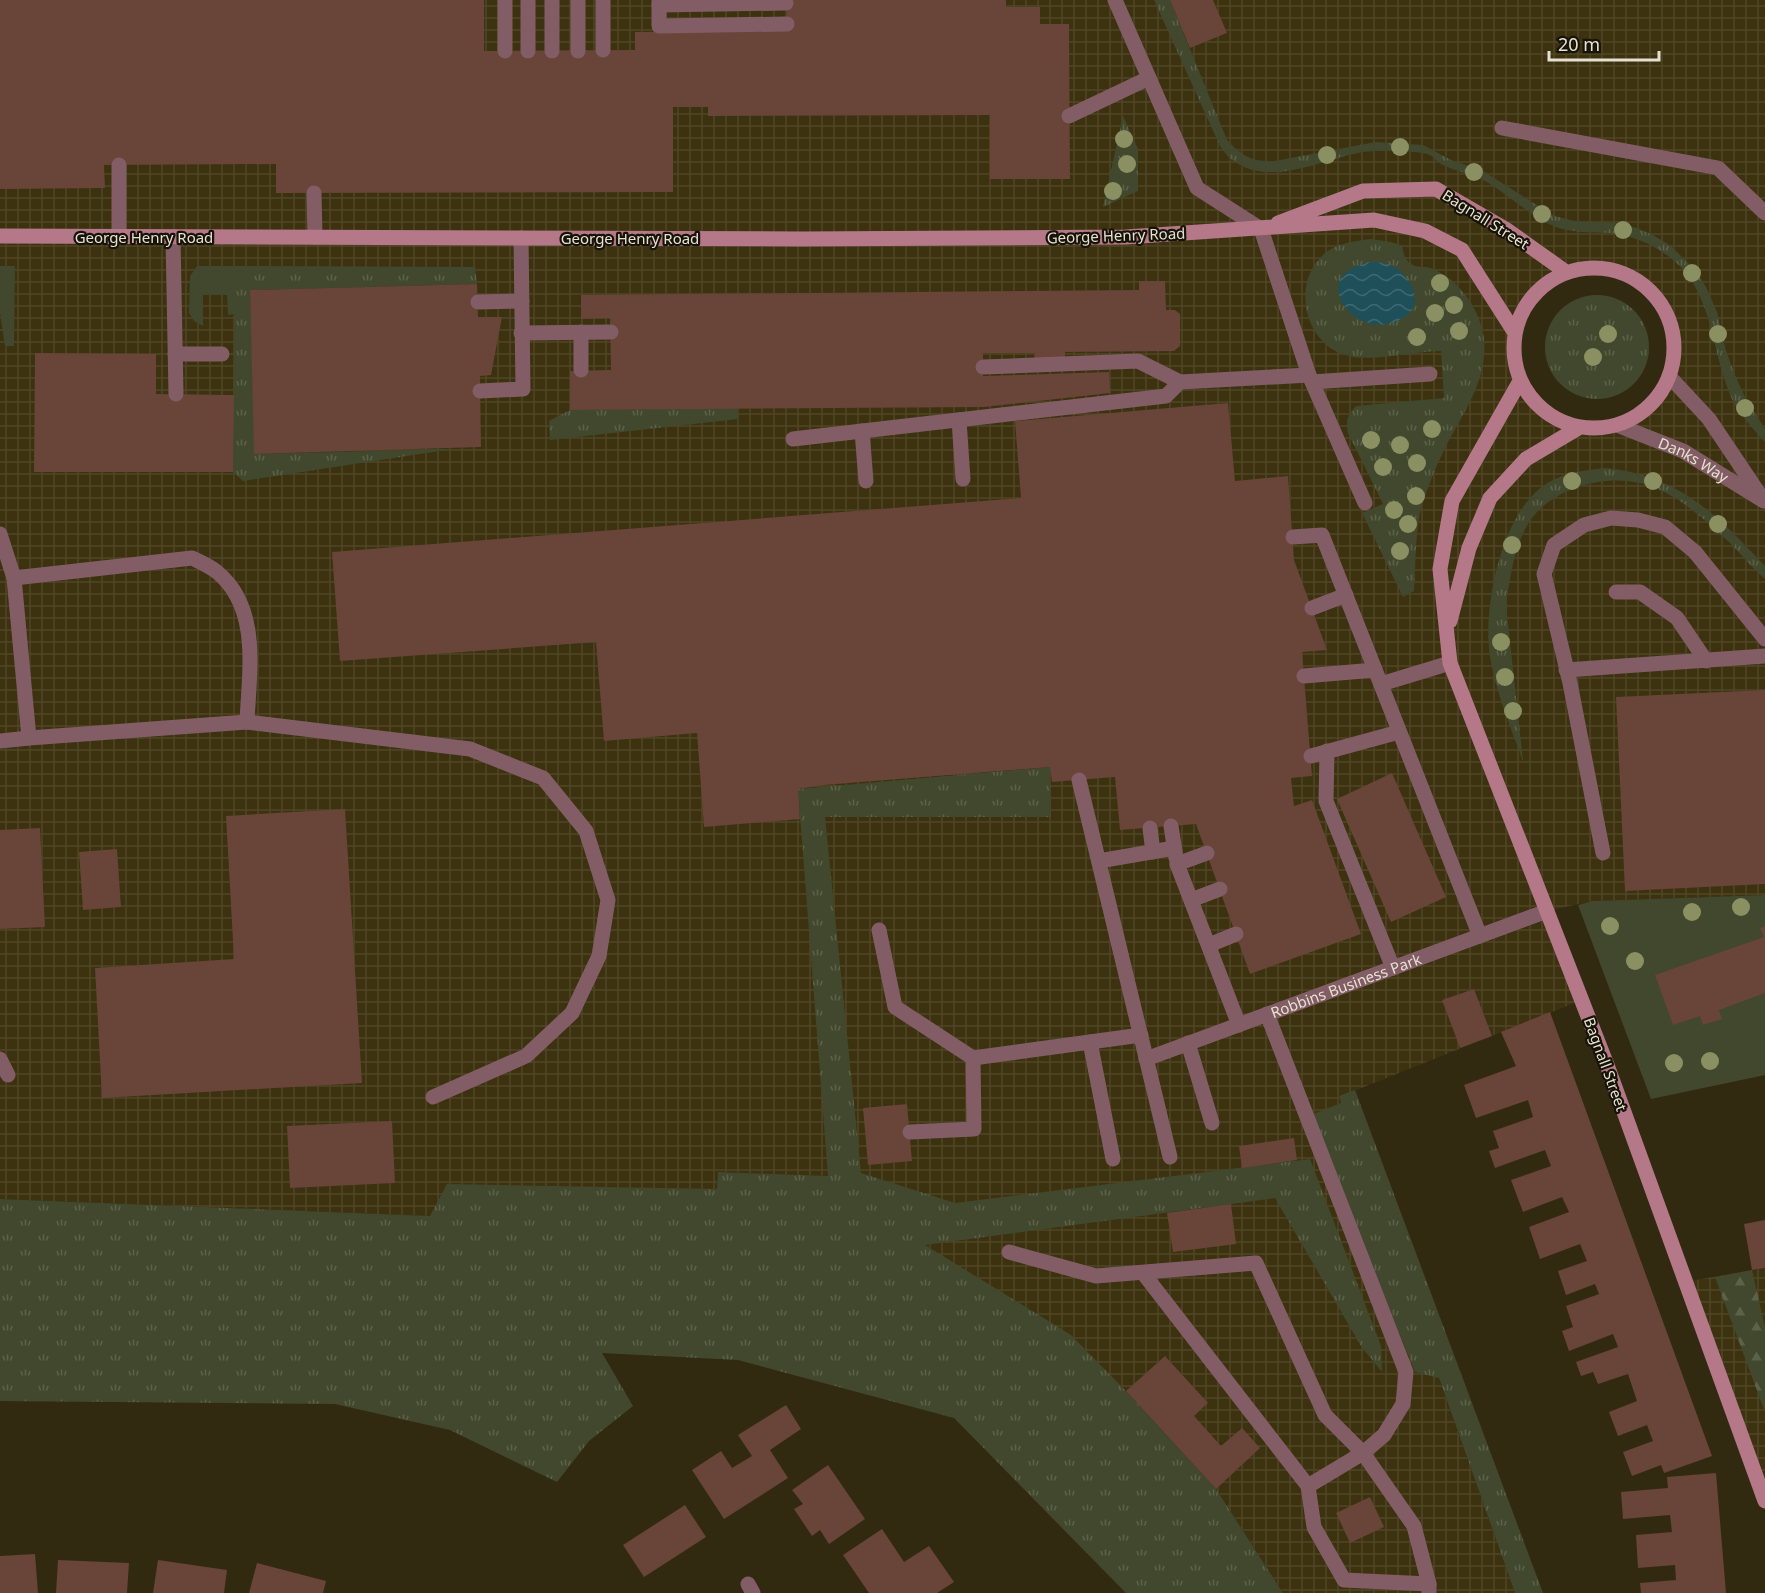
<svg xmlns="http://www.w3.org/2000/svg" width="1765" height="1593" viewBox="0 0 1765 1593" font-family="'Noto Sans',sans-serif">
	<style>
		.industrial { fill: url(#industrial-grid); fill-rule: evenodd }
		.grass { fill: url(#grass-tufts) }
		.forest { fill: url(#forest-firs) }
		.green { fill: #41482d }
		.water { fill: url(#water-waves) }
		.building { fill: #684439 }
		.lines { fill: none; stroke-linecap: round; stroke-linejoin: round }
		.lane { stroke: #835d66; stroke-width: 15 }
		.street { stroke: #835d66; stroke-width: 15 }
		.secondary { stroke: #b47888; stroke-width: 15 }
		.tree { fill: #8b9062 }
		.labels { text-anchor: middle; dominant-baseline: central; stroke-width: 4.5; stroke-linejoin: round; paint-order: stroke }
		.street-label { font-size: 15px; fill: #e5e1d1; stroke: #171308 }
	</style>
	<defs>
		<pattern id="industrial-grid" width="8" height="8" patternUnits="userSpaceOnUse" patternTransform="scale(1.5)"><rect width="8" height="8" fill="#3c320f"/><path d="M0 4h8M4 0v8" fill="none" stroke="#4f4626"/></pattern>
		<pattern id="grass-tufts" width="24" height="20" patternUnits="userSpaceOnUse" patternTransform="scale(1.5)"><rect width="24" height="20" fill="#41482d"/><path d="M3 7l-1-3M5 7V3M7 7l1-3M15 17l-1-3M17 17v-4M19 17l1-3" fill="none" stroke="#5c624a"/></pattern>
		<pattern id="forest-firs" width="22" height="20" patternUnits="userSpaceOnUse" patternTransform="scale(1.5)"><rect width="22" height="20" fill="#41482d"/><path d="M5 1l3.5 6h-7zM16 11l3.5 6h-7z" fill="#5c624a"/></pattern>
		<pattern id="water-waves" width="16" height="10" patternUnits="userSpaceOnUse" patternTransform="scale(1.5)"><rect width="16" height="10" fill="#1f5059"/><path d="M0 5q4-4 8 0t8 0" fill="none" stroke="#3f6970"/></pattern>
	</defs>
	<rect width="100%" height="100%" fill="#322a10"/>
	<path class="industrial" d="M0,0H1765V895L1592,901L1547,911L1582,1000L1339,1097L1515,1593H1283L1216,1489L1126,1391L1071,1336L924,1245L828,1176L718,1172L717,1189L430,1216L0,1199ZM1601,267L1616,270L1632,276L1648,288L1658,299L1667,313L1673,330L1675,351L1669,376L1659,396L1647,408L1633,418L1617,425L1599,428L1580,427L1562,422L1544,411L1530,397L1520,381L1516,366L1514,350L1515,333L1521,314L1529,300L1542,286L1566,272L1583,268Z
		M1765,1268V1501L1684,1282Z"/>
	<path class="grass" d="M1154,0H1170L1227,140C1243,157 1252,162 1275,161L1376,142L1423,145L1451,160L1483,171L1554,216L1575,221L1615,223L1637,228L1653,235L1671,246L1696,271L1706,287L1717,312L1726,351L1734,373L1745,397L1765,429V442C1754,430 1742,417 1734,403C1715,364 1715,320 1693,283C1676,255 1642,236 1610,233C1592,232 1573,233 1556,227C1530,217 1511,196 1487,182C1473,174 1456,172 1441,164C1437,162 1434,157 1430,155C1423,152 1411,152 1404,151C1390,151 1376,150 1363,152C1322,159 1269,189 1231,159C1227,156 1223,150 1220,146Z
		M1123,116L1138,149V191L1103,207Z
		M1371,239L1391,242L1402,246C1404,254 1405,261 1413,265C1418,268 1425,266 1430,268C1455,277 1475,302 1482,328C1493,374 1464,411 1444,450C1435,468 1428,487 1422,505C1415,528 1416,566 1414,591L1403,597L1362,513L1383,504L1348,433C1346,421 1347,415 1356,406L1444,398L1441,351C1414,351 1370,363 1345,355C1304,342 1291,283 1324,254C1337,243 1354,241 1371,239Z
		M235,266L475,267L477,284L250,290L255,454L453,449L243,481L233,472Z
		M1545 347a52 52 0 1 1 104 0a52 52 0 1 1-104 0Z
		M737,408L738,419L550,440L549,421L570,410Z
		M1605,468C1679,475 1717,515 1765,566V579C1752,568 1742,555 1730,543C1714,528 1695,511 1677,499C1665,492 1653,486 1640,483C1602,474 1551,489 1529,522C1514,546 1510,578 1506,605L1523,761C1511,728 1496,693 1490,657C1483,610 1499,528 1534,494C1553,474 1579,471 1605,468Z
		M1050,767L1051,817H825L861,1173L955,1203L1310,1159L1381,1346L1382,1372L1361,1346L1275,1198L925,1245L1071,1335L1126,1391L1216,1489L1283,1593H1126L954,1418L738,1360L602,1353L633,1406L589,1441L557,1482L450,1430L335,1404L0,1401V1199L430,1216L447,1184L717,1189L718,1172L828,1176L798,789Z
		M1355,1090L1543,1593H1515L1439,1378L1415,1372L1311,1115L1341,1103L1339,1096Z"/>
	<path class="forest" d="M1752,1270L1765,1327V1412L1715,1277Z"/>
	<path class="green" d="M0,266H15L14,346H5L0,313Z
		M197,266H235V314L228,315L227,295H203V326L194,321L189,313L190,276Z
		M1765,895V1075L1651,1099L1578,905L1592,901Z"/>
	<path class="water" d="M1368,262C1375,262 1384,262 1390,265C1407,272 1427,301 1406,316C1384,332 1353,325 1341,300C1338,294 1337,285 1341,278C1346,269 1359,265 1368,262Z"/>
	<path class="building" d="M0,0H484V51L635,50V32L787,31L786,0H1006V7H1040V24H1069L1070,179H990V115L708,116V107H673V192L276,193V164L104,165L105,188L0,189Z
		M1170,0H1213L1227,33L1190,48Z
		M1139,281H1165L1166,310H1175L1180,314V346L1174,351L1065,352V358H1034L1035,353H983V376L1109,372L1110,393L984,407L570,410V371L611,370L610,318L581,319V295L1139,290Z
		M477,284L478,317H502L491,375L480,376L481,447L254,454L250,290Z
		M35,353L156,354V394L234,395L233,472H34Z
		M1228,403L1235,481L1288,476L1294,560L1327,650L1302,652L1312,776L1291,778L1294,806L1312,800L1361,934L1250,974L1196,824L1120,830L1115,777L1052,782L1050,767L824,785L798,789L800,819L704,827L697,733L604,741L596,642L340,661L332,552L1021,498L1015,421Z
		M1765,690V884L1625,891L1616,697Z
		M1392,773L1446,897L1391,922L1337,799Z
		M345,809L362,1083L102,1098L95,968L234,959L226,816Z
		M40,828L45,927L0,929V830Z
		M117,849L121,907L83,910L79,852Z
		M1765,926V993L1719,1010L1722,1019L1703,1025L1700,1016L1673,1025L1655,975L1764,937L1760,928Z
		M1474,989L1492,1036L1460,1048L1442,1000Z
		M1550,1012L1712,1456L1664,1473L1661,1465L1632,1476L1623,1452L1653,1441L1647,1425L1618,1436L1609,1412L1637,1401L1628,1374L1598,1384L1593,1372L1581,1376L1576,1362L1618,1347L1613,1334L1569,1351L1562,1331L1573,1327L1566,1306L1599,1294L1595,1284L1566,1295L1558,1271L1587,1261L1580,1244L1540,1259L1529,1227L1569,1212L1562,1197L1523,1212L1511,1180L1551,1166L1545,1150L1495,1168L1489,1151L1499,1148L1493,1131L1533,1117L1528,1100L1476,1118L1464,1085L1516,1066L1501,1032Z
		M907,1104L912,1161L868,1165L863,1108Z
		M392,1121L395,1183L290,1188L287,1126Z
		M1294,1138L1297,1160L1242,1168L1239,1146Z
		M1231,1204L1236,1244L1173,1252L1167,1213Z
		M1765,1220V1268L1752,1270L1744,1224Z
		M1165,1356L1208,1403L1194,1416L1221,1446L1242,1428L1260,1448L1216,1489L1126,1391Z
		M786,1405L801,1429L770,1450L788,1478L724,1519L692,1470L721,1451L732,1468L752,1456L738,1435Z
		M828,1465L865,1519L829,1544L820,1530L812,1536L794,1509L803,1504L792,1490Z
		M1716,1473L1726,1593H1641L1640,1583L1676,1580L1675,1565L1638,1568L1636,1535L1672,1532L1670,1515L1623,1519L1621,1492L1668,1488L1667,1477Z
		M1370,1497L1384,1527L1350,1543L1336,1513Z
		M685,1505L706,1537L644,1577L623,1545Z
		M882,1529L904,1562L929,1546L954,1582L937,1593H869L843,1555Z
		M35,1554L38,1593H0V1556Z
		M58,1560L129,1563L127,1593H56Z
		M158,1560L227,1570L224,1593H153Z
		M257,1563L326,1581L323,1593H249Z"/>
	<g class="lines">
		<g class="lane">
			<path d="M505,0V51"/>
			<path d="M528,0V51"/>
			<path d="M659,0V26L787,24"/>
			<path d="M659,5L786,3"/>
			<path d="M603,50V0"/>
			<path d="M552,51V0"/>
			<path d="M578,51V0"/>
			<path d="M1069,116L1149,78"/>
			<path d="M1502,128L1718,168L1765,213"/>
			<path d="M314,193L315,237"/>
			<path d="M119,237V165"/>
			<path d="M173,237L176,394"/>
			<path d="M478,302L522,301"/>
			<path d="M521,333L611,332"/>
			<path d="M175,354H222"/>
			<path d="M581,370V332"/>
			<path d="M480,391L523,389L521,238"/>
			<path d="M959,420L963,479"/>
			<path d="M862,431L866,481"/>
			<path d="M793,439L1166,396L1180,382L1138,361L983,367"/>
			<path d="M0,534L14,578L29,738"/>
			<path d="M1293,537L1322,535L1480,936"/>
			<path d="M14,578L192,558C200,562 210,566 217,572C261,608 249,672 247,722"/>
			<path d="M1616,592H1640L1677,618L1706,661"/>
			<path d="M1312,608L1346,595"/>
			<path d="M1566,670L1765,656"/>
			<path d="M1304,676L1375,670"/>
			<path d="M1381,684L1450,663"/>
			<path d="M0,741L29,738L247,722L470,749L543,778L586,831L608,900L599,956L572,1013L526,1056L433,1097"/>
			<path d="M1327,751L1326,801L1393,968"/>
			<path d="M1311,756L1399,732"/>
			<path d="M1079,780L1170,1157"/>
			<path d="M1171,826L1176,858"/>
			<path d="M1150,828L1153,852"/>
			<path d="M1207,853L1177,864L1239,1025"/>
			<path d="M1603,853L1570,683L1544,574L1554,545L1584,525L1611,518L1638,520L1665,527L1695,552L1765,639"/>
			<path d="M1099,861L1174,848"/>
			<path d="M1191,900L1220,889"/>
			<path d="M879,930L895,1007L973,1058L1141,1035"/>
			<path d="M1209,945L1236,934"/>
			<path d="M1090,1042L1113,1159"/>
			<path d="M1188,1043L1212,1123"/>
			<path d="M0,1059L8,1075"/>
			<path id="s1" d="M1146,1059L1547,911"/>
			<path d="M910,1132L974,1129L973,1058"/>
			<path d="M1009,1252L1096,1276L1256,1263L1325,1415L1363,1453L1384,1435L1403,1404L1406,1372L1267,1014"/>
			<path d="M1143,1273L1308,1486L1314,1527L1344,1580L1429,1584V1593"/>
			<path d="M1308,1486L1363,1453L1414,1526L1429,1584"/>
		</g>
		<g class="street">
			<path d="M1115,0L1197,188L1261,229L1309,375L1365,503"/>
			<path d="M1180,382L1309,375"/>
			<path d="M1312,382L1430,374"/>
			<path id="s2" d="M1617,425L1683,451L1764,501L1709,419L1669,376"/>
			<path d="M748,1584L753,1593"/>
		</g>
		<path class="secondary" d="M1278,223L1363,191L1436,189L1507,230L1566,272
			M0,236L801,239L1126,237L1374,220L1425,231L1462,250L1515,333
			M1514 348a80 80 0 1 1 160 0a80 80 0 1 1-160 0Z
			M1520,381L1452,501L1440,569L1450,663L1607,1065L1765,1501
			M1450,621L1469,548L1490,498L1526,459L1580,427"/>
	</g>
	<g class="tree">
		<circle cx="1124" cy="139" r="9"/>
		<circle cx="1400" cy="147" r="9"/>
		<circle cx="1327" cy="155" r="9"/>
		<circle cx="1127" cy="164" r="9"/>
		<circle cx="1474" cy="172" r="9"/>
		<circle cx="1113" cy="191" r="9"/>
		<circle cx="1542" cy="214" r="9"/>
		<circle cx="1623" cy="230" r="9"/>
		<circle cx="1692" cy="273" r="9"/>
		<circle cx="1440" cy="283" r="9"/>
		<circle cx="1454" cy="305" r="9"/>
		<circle cx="1435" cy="313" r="9"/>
		<circle cx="1459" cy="331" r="9"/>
		<circle cx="1608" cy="334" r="9"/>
		<circle cx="1718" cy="334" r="9"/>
		<circle cx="1417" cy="337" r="9"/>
		<circle cx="1593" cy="357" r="9"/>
		<circle cx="1745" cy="408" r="9"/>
		<circle cx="1432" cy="429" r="9"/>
		<circle cx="1371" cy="440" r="9"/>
		<circle cx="1400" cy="445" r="9"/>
		<circle cx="1417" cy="463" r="9"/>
		<circle cx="1383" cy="467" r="9"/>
		<circle cx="1572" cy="481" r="9"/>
		<circle cx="1653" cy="481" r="9"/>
		<circle cx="1416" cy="496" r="9"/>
		<circle cx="1394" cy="510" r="9"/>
		<circle cx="1408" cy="524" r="9"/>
		<circle cx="1718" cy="524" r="9"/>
		<circle cx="1512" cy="545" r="9"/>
		<circle cx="1400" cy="551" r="9"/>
		<circle cx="1501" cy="642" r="9"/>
		<circle cx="1505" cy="677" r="9"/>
		<circle cx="1513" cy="711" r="9"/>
		<circle cx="1741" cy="907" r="9"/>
		<circle cx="1692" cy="912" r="9"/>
		<circle cx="1610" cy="926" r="9"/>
		<circle cx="1635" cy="961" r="9"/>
		<circle cx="1710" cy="1061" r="9"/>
		<circle cx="1674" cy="1063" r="9"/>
	</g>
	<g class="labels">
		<g class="street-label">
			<text transform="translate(1486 219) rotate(32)">Bagnall Street</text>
			<text transform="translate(1116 235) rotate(-2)">George Henry Road</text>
			<text x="144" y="237">George Henry Road</text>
			<text x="630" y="238">George Henry Road</text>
			<text stroke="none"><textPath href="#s2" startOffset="84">Danks Way</textPath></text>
			<text stroke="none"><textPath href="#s1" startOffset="213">Robbins Business Park</textPath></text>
			<text transform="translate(1606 1064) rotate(70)">Bagnall Street</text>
		</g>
	</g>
	<path d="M1549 51v9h110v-9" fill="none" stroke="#e5e1d1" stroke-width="3"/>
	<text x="1558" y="51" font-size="18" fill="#e5e1d1" stroke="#171308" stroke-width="4.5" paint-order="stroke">20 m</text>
</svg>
